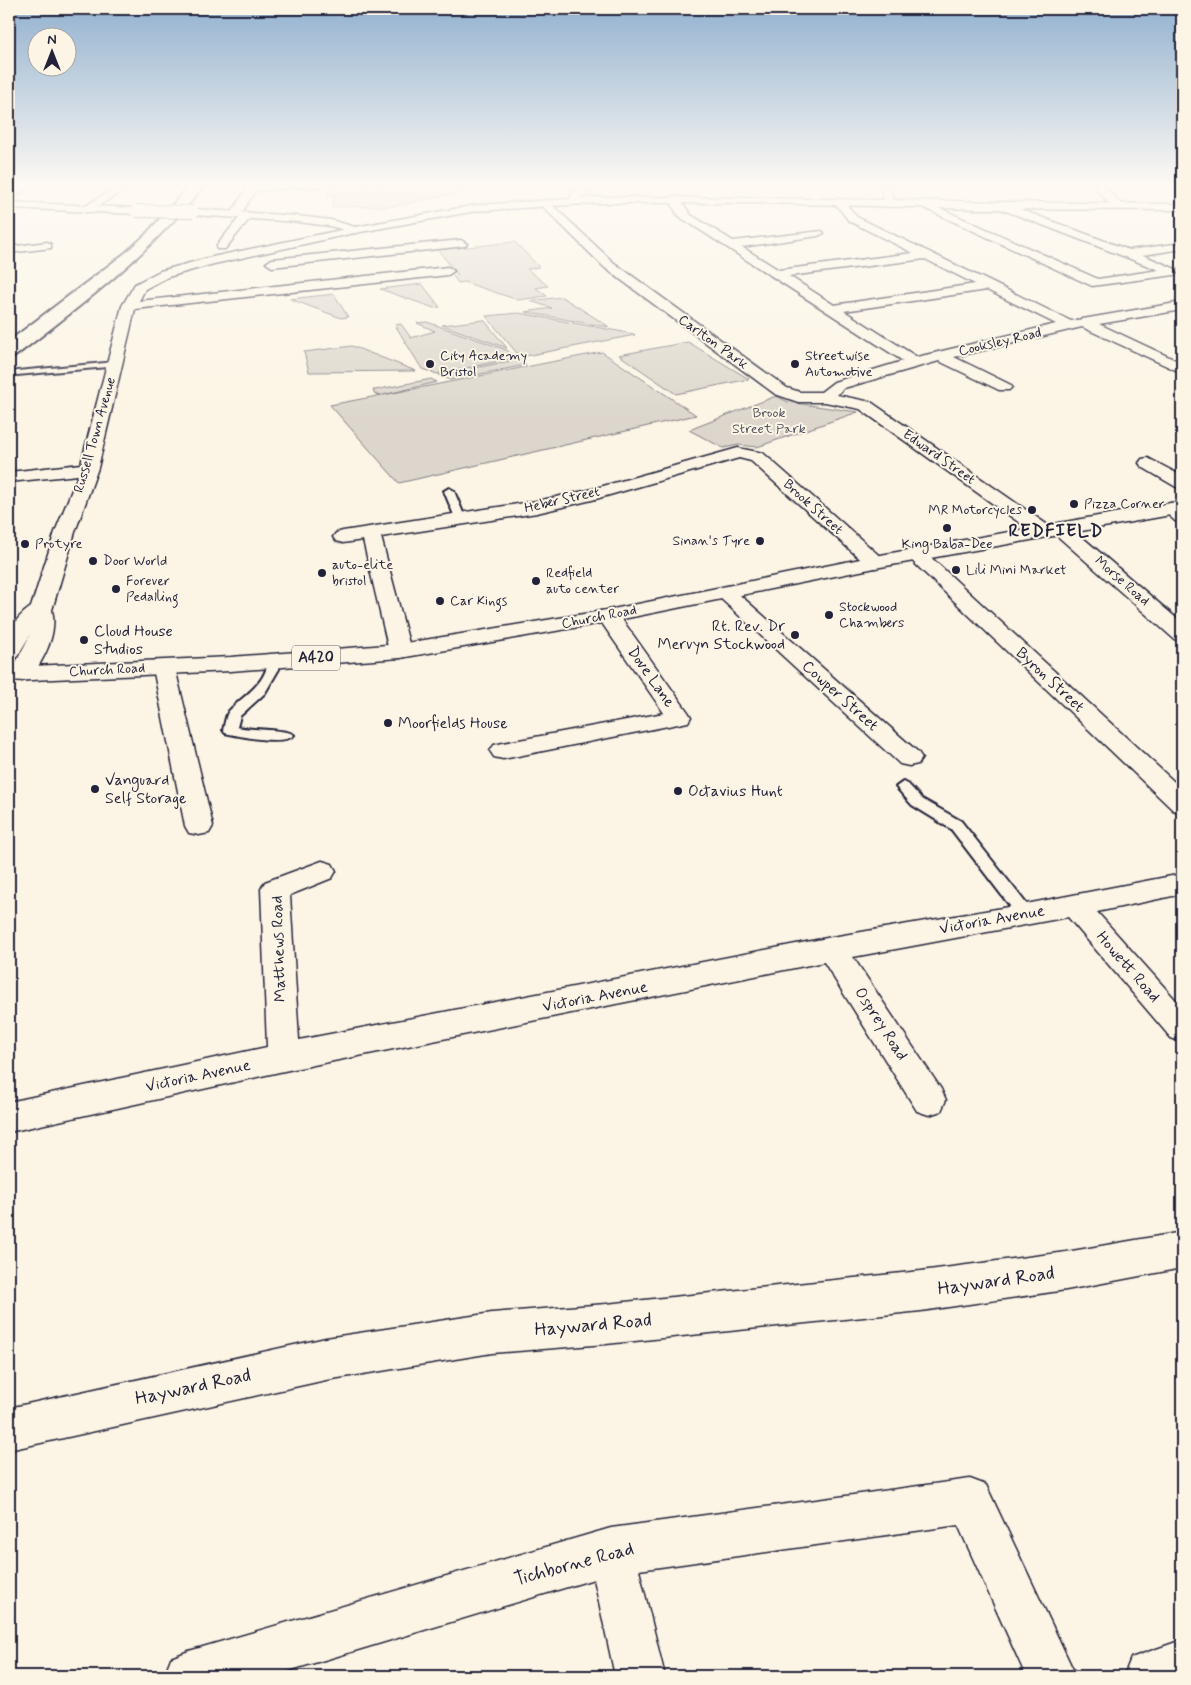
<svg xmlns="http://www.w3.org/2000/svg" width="1191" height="1685" viewBox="0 0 1191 1685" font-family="Mynerve,sans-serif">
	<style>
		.green { fill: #dcd6cc; stroke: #7f7c84 }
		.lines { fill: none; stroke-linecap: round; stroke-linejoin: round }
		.service-casing { stroke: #22223b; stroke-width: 4 }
		.pedestrian-casing { stroke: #22223b; stroke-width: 4 }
		.minor-casing { stroke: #22223b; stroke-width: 3 }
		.secondary-casing { stroke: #22223b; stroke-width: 3 }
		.primary-casing { stroke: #22223b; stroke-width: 3 }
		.service { fill: #fcf5e5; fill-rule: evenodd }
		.pedestrian { fill: #fcf5e5; fill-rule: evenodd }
		.minor { fill: #fcf5e5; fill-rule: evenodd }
		.secondary { fill: #fcf5e5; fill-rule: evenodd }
		.primary { fill: #fcf5e5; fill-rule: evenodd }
		.rail { stroke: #22223b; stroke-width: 2 }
		.secondary-bridge-casing { stroke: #22223b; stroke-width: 14; stroke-linecap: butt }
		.secondary-bridge { stroke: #fcf5e5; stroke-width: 12 }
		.poi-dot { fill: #22223b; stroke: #fcf5e5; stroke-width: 2 }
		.labels { text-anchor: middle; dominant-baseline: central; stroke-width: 4; stroke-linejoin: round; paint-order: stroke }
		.far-street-label { font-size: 14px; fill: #22223b; stroke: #fcf5e5 }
		.far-poi-label { font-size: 14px; fill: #22223b; stroke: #fcf5e5; text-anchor: start }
		.far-park-label { font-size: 14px; fill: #504f5f; stroke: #fcf5e5 }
		.shield { fill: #fcf5e5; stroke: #63616e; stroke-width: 1 }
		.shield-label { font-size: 15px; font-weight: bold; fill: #22223b }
		.poi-label { font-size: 16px; fill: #22223b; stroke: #fcf5e5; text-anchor: start }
		.street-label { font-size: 16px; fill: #22223b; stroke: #fcf5e5 }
		.far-district-label { font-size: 18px; font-weight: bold; letter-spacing: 1px; fill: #22223b; stroke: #fcf5e5 }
		.near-street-label { font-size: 19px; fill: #22223b; stroke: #fcf5e5 }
	</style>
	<rect width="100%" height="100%" fill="#fcf5e5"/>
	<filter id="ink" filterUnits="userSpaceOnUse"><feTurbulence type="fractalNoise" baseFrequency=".02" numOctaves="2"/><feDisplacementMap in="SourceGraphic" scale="10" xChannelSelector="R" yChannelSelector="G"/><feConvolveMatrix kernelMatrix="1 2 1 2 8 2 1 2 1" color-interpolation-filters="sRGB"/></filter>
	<g filter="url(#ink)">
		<path class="green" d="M329,185H491L397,206L331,207L336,196L327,195Z
			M515,242L539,267L527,269L548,286L536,288L547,296L518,300L464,282L458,283L453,276L458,275L438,250Z
			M422,284L440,307L434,308L380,289Z
			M334,294L348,317L341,318L290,299Z
			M562,297L608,326V327L525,312L552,308L530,301Z
			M519,313L634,334L635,335L520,357L486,316Z
			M484,320L507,348L442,325Z
			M427,322L507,350L515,358L437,374L422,369L395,325L401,324L411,338L435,331L417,323Z
			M688,342L749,379L676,394L619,355Z
			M352,346L416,371L309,372L304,352Z
			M602,352L696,415L399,483L330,405L382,395L375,394L373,390H375L431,379L437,382L383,395Z
			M520,359L526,365L450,380L439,375Z
			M776,396L788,402L858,412L757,447L739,445L723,448L689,430Z"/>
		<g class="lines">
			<g class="service-casing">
				<path id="service" d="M1182,194V198L1178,196L1179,195Z
					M116,362L120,364L119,366L17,375L13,373L17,371Z
					M449,488L454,491L466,520L465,522L461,523L456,520L444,491Z
					M274,658L280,662L279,669L265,693L240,716L237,727C249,730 289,729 294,735C284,746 239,736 225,733L223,730C225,724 225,716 229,711C244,695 264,686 268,662Z
					M903,782L908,784L922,799L961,821L1032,911L1034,915L1032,919H1020L951,829L912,805L896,787Z"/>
			</g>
			<g class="pedestrian-casing">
				<path id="pedestrian" d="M285,185H321L317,187H289Z"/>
			</g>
			<g class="minor-casing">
				<path id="minor" d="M20,185H32L9,200V193Z
					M119,185H132L90,211L86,212L81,209Z
					M293,185L288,188L255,191L240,216L236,217L231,214L248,186Z
					M586,185H599L581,197L578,203H570L569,201L572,193Z
					M884,185H894L891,189L895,204L894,206L890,207L885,204L881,189Z
					M1093,185H1104L1121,204V208H1113Z
					M674,196L678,197L691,215L733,241L822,231L824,233L818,236L742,247L779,270L913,253L849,221L834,202L839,199L843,200L857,217L1071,321L1182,302V310L1099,324L1182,363V373L1082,327L954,357L1009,384L1012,387L1009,390H999L939,361L844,388L837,395L871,402L1052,528L1054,525H1068L1182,623V641L1174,639L1054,533L1052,536H1038L860,409L825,402H798L775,394L605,268L539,203L544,200L548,201L613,262L787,388L800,392H821L834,382L903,361L683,219L677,214L669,199ZM925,259L975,284L834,305L789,276ZM987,290L1056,324L917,357L844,311Z
					M926,202L1098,279L1159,270L998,208V204H1006L1129,250L1182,243V249L1143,255L1180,271L1174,275L1092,286L922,207V203Z
					M247,212L252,215L251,217L225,249H217V245L243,213Z
					M355,227L359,228V232L214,264L168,277L145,289L139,301L448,267L454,271L448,275L135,309L98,468L75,532L52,610C58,634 44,659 30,679L22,681L14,679L10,674L30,635L17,657L9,659C7,635 11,621 31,607L55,532L78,475L9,482V472L81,464L122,306L135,284L160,271L212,257Z
					M461,240L467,244L465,246L272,267L266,263L272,259Z
					M47,242L51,244V248L9,253V247Z
					M738,448L763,453L882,558L885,562L882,566L875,568L868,566L751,461L739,458L592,500L537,513L381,537L411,651L408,656L400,658L392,656L389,651L363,540L343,543L336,541L333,537L336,533L343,531L537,501L589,490Z
					M1148,458L1182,476V488L1176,487L1142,467L1139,463L1142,459Z
					M1171,503L1182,508V523L1175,521L1162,509L1164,505Z
					M917,549L924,551L1182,789V813L1173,810L910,559L907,555L910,551Z
					M726,587L733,589L918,752L922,758L918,764L909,766L900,764L719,597L716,593L719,589Z
					M608,610L616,611L688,712L691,717L688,722L503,759L494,757L490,751L494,745L503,743L664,713L597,616L600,611Z
					M164,661L172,663L175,668L213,826L209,833L199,835L189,833L185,826L153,668L156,663Z
					M322,861L332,864L336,871L332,878L290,895L299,1040L832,937L1026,904L1182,874V894L1097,912L1182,1007V1042L1171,1038L1068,917L853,957L941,1089L946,1100L941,1111L929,1115L917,1111L824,962L284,1071L9,1132V1102L267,1047L261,889L265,882Z
					M1182,1232V1268L1066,1290L921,1311L606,1344L492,1353L326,1380L9,1450V1408L326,1338L492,1313L606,1304L921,1271L1066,1252Z
					M970,1479L986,1485L1076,1676H1026L958,1525L639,1570L665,1676H615L594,1579L271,1676H164L171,1658L189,1651L611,1528Z
					M1182,1640V1676H1124L1131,1658Z"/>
			</g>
			<g class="secondary-casing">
				<path id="secondary" d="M600,197C794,197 988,203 1182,204V210L979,209L764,203H600L476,211L355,233L330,226L298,222L193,215L188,212L193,209L298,216L331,220L355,227L476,205Z
					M9,202L136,208L141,211L136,214L9,208Z"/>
			</g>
			<g class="primary-casing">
				<path id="primary" d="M1182,501V513L875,568L608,622L400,658L231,671L9,681V667L231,657L400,644L608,610L875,556Z"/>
			</g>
			<use href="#service" class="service"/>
			<use href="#pedestrian" class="pedestrian"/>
			<use href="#minor" class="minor"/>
			<use href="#secondary" class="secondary"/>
			<use href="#primary" class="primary"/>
			<path class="rail" d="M9,340L125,252L144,235L189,185
				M9,362C80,308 150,255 206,185"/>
			<g class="secondary-bridge-casing">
				<path id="secondary-bridge" d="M136,211L193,212"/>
			</g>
			<use href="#secondary-bridge" class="secondary-bridge"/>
		</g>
	</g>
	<linearGradient id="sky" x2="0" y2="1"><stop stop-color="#92b1d0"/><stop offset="0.44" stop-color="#fefaf3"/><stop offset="1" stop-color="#fefaf3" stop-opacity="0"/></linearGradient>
	<rect width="1191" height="421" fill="url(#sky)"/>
	<g class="poi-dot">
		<circle cx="430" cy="364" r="5"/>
		<circle cx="795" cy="364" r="5"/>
		<circle cx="1074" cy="504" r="5"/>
		<circle cx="1032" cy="510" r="5"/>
		<circle cx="947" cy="528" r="5"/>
		<circle cx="760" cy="541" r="5"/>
		<circle cx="25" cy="544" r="5"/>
		<circle cx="93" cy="561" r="5"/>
		<circle cx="956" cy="570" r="5"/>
		<circle cx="322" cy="573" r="5"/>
		<circle cx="536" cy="581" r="5"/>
		<circle cx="116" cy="589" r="5"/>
		<circle cx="440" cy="601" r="5"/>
		<circle cx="829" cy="615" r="5"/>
		<circle cx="795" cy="635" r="5"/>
		<circle cx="84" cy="640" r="5"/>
		<circle cx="388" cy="723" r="5"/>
		<circle cx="95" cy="789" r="5"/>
		<circle cx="678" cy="791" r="5"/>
	</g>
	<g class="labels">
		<g class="far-street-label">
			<text transform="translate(713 342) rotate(36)">Carlton Park</text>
			<text transform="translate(1000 342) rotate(-13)">Cooksley Road</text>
			<text transform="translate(95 435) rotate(-74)">Russell Town Avenue</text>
			<text transform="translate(939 457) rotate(35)">Edward Street</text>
			<text transform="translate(562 500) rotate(-13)">Heber Street</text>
			<text transform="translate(813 507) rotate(42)">Brook Street</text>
			<text transform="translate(1122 581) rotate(41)">Morse Road</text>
			<text transform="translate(599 617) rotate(-11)">Church Road</text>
			<text transform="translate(107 670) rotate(-3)">Church Road</text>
		</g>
		<g class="far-poi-label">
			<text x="440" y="356">City Academy<tspan x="440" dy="16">Bristol</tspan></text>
			<text x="805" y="356">Streetwise<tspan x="805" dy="16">Automotive</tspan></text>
			<text x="1084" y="504">Pizza Corner</text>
			<text x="1022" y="510" text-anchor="end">MR Motorcycles</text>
			<text x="750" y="541" text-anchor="end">Sinan's Tyre</text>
			<text x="35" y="544">Protyre</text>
			<text x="947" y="544" text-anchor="middle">King Baba-Dee</text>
			<text x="103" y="561">Door World</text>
			<text x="332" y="565">auto-elite<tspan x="332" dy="16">bristol</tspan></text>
			<text x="966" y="570">Lili Mini Market</text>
			<text x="546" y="573">Redfield<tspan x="546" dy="16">auto center</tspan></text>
			<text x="126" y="581">Forever<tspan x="126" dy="16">Pedalling</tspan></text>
			<text x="450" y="601">Car Kings</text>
			<text x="839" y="607">Stockwood<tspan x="839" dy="16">Chambers</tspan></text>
		</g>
		<g class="far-park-label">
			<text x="769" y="413">Brook<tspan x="769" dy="16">Street Park</tspan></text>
		</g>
		<rect class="shield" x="292" y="645.5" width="48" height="25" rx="4"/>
		<g class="shield-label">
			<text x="316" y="658">A420</text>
		</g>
		<g class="poi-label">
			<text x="785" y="626" text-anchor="end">Rt. Rev. Dr<tspan x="785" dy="18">Mervyn Stockwood</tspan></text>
			<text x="94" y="631">Cloud House<tspan x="94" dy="18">Studios</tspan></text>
			<text x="398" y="723">Moorfields House</text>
			<text x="105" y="780">Vanguard<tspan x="105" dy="18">Self Storage</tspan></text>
			<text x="688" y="791">Octavius Hunt</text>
		</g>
		<g class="street-label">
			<text transform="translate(651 677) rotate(55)">Dove Lane</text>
			<text transform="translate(1050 680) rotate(43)">Byron Street</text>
			<text transform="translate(840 696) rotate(42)">Cowper Street</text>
			<text transform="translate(992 920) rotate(-10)">Victoria Avenue</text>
			<text transform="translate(279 949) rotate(-92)">Matthews Road</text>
			<text transform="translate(1128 967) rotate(49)">Howett Road</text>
			<text transform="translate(595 997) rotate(-11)">Victoria Avenue</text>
			<text transform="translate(881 1024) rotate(57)">Osprey Road</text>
			<text transform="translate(198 1076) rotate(-12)">Victoria Avenue</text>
		</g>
		<g class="far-district-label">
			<text x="1056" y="531">REDFIELD</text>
		</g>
		<g class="near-street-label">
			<text transform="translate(996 1281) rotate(-8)">Hayward Road</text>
			<text transform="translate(593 1325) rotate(-5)">Hayward Road</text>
			<text transform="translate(193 1387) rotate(-12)">Hayward Road</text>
			<text transform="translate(574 1564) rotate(-15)">Tichborne Road</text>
		</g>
	</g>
	<rect width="1191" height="1685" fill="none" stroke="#fcf5e5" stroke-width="30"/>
	<rect x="15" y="15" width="1161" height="1655" fill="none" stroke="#22223b" stroke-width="2" filter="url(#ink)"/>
	<g transform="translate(52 52)"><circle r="24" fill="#fcf5e5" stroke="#a5a1a1"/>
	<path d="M0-4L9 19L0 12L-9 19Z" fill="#22223b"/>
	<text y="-8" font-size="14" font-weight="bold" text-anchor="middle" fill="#22223b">N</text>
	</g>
</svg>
